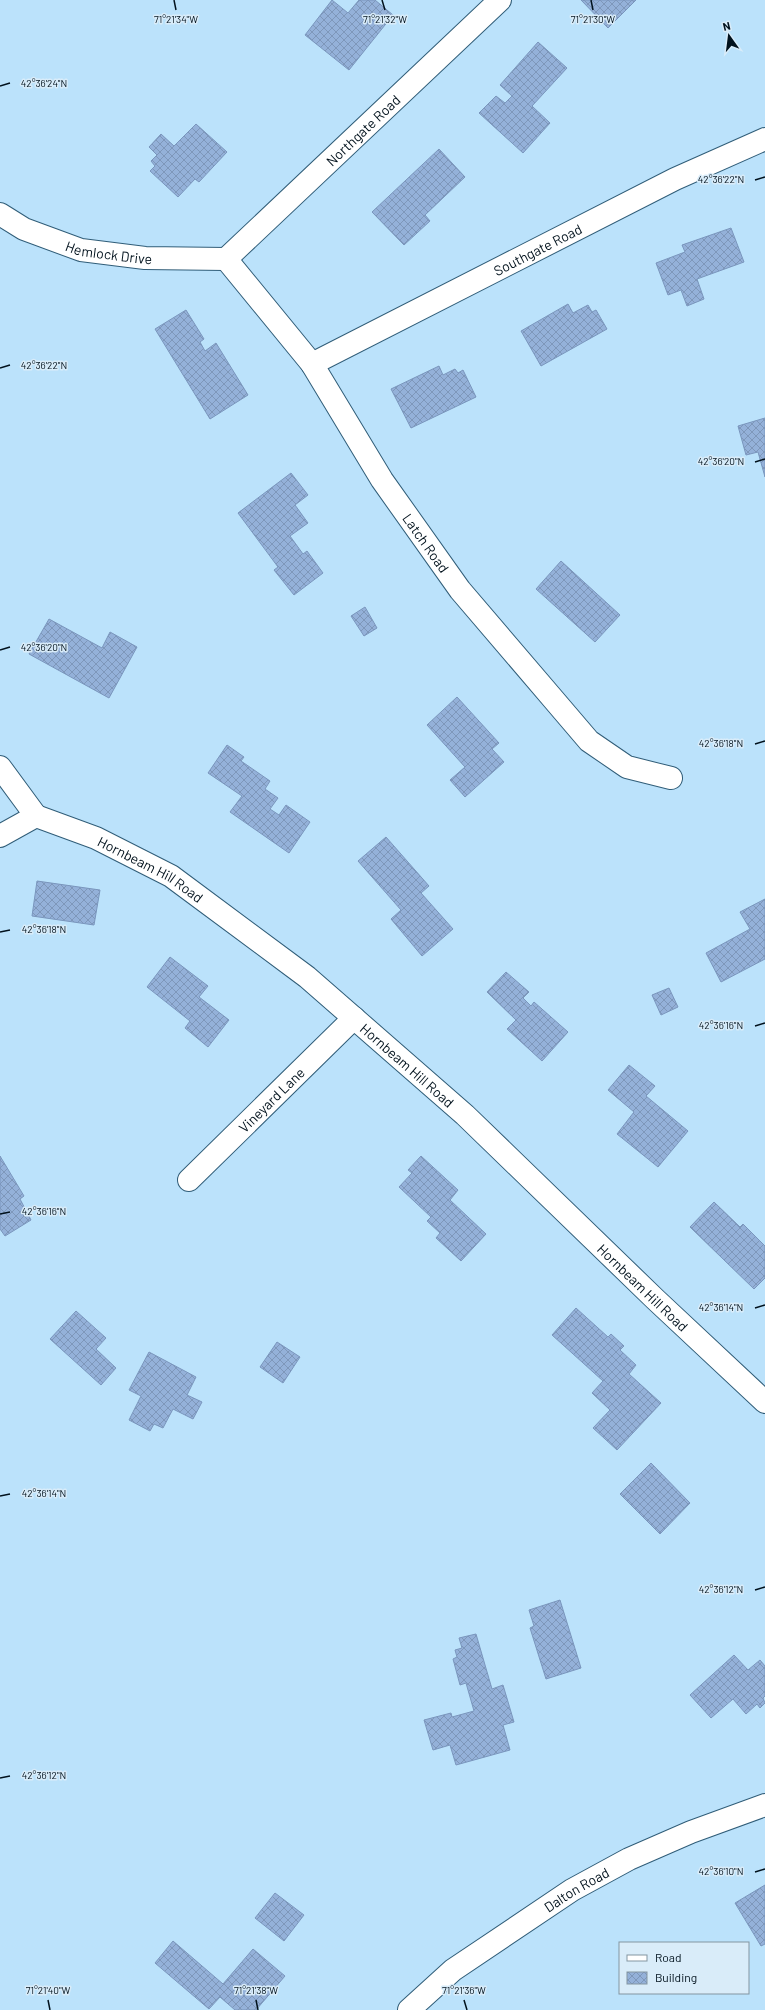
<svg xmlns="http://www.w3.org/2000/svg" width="765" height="2010" viewBox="0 0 765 2010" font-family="Barlow,sans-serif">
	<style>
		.building { fill: url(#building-cross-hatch); stroke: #7a96bd }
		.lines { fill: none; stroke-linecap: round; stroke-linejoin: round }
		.street-casing { stroke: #305d78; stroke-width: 24 }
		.secondary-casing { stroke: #305d78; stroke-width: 24 }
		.street { stroke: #fff; stroke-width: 22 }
		.secondary { stroke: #fff; stroke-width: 22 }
		.ticks { fill: none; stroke: #02121d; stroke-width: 1.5 }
		.labels { text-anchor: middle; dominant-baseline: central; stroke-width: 3; stroke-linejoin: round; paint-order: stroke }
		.street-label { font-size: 14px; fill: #02121d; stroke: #d9ecf9 }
		.ticks-label { font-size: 10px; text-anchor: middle; fill: #02121d; stroke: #d9ecf9; stroke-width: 3; stroke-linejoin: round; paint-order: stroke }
	</style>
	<defs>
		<pattern id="building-cross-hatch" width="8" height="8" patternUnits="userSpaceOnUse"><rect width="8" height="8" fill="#94b1d9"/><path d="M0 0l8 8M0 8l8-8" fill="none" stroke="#7e97ba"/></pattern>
	</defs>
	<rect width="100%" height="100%" fill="#bbe2fb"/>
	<path class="building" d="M332,0L348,13L359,0H375L393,15L349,70L305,35Z
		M581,0H636L608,28Z
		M538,42L567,68L532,106L550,123L523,153L479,113L496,96L505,103L512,96L500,85Z
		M196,124L227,152L199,182L195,179L178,197L150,171L155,166L151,161L157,155L149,147L161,134L174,146Z
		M439,149L465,177L425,215L430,221L404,245L372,212Z
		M731,228L744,262L697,279L704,299L687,306L681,290L668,295L656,263L685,252L682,245Z
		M568,304L573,313L588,305L592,312L596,310L607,329L541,366L521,331Z
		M186,310L204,339L200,342L205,351L216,343L248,395L210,419L155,329Z
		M439,366L443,375L455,369L458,373L463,370L476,397L411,428L391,389Z
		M765,418V477L758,452L746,455L738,426Z
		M291,473L308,495L295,505L308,523L290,536L303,554L307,551L323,573L294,595L274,570L278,567L238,513Z
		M561,561L620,615L595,642L536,589Z
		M365,607L377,628L364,636L351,616Z
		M49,619L102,648L110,632L137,647L109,698L29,654Z
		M457,697L499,743L492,749L504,762L465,797L450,780L465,767L427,725Z
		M227,745L244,757L241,761L270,781L265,789L278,798L270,809L279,815L286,805L310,822L289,853L230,812L242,796L208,773Z
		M386,837L429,886L421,893L453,929L422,956L391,919L401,910L358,861Z
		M37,881L100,890L94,925L32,916Z
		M765,899V959L721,982L706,953L750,929L740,912Z
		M170,957L208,986L199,997L229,1020L208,1047L185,1028L190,1021L147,987Z
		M506,972L529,992L523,998L531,1006L534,1002L568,1032L542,1061L507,1029L516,1020L487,992Z
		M669,988L678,1007L661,1015L652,995Z
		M629,1065L655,1086L646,1096L688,1131L658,1167L617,1134L634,1112L608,1090Z
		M0,1156L24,1196L20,1199L31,1220L5,1236L0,1229Z
		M421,1156L458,1190L450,1200L486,1234L461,1261L436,1238L440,1233L427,1221L431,1217L399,1187L412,1173L408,1170Z
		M714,1202L740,1227L743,1224L765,1246V1278L754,1289L690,1227Z
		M576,1308L608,1337L611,1334L624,1346L620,1350L636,1365L629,1374L661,1403L617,1450L593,1428L610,1410L592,1393L603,1381L552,1335Z
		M76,1311L106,1338L96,1349L116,1368L101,1385L50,1339Z
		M277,1342L300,1357L283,1383L260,1367Z
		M149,1352L196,1377L187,1395L202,1402L193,1419L173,1409L163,1428L154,1424L150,1431L129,1420L141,1396L129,1390Z
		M651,1463L690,1503L660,1534L620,1494Z
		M560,1600L581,1668L546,1679L530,1628L534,1626L529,1610Z
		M476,1634L492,1689L503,1685L514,1722L503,1725L510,1750L456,1765L450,1745L433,1750L424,1720L451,1713L452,1717L474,1711L466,1683L460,1685L453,1659L457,1657L455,1650L462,1648L459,1638Z
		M734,1655L748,1670L760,1660L765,1666V1696L763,1698L765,1703L760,1708L757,1704L746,1714L733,1699L711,1718L690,1695Z
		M765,1885V1944L761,1946L735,1903Z
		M275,1893L304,1915L284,1941L255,1918Z
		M173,1941L223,1984L253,1949L285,1976L256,2010H235L220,1997L209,2009L155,1963Z"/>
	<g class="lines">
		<g class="street-casing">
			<g id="street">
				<path id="s1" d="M0,214L24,229L81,250L145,258L226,259"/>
				<path id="s2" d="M226,259L312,364L382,480L460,590L554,700L589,741L627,767L671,778"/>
				<path id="s3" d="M226,259L500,0"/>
				<path id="s4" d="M312,364L675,179L765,139"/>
				<path d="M0,767L36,816"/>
				<path id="s5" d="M0,836L36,816L96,838L171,876L307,977L465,1115L655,1299L765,1402"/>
				<path id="s6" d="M189,1180L354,1018"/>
			</g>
		</g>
		<g class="secondary-casing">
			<g id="secondary">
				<path id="s7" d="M409,2010L453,1970L572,1890L629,1859L691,1832L765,1805"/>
			</g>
		</g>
		<use href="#street" class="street"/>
		<use href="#secondary" class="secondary"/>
	</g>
	<path class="ticks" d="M174,0L176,10M382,0L385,10M591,0L593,10M0,86L10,83M755,180L765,177M0,368L10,365M755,462L765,459M0,650L10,647M755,744L765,741M0,932L10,930M755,1026L765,1023M0,1214L10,1212M755,1308L765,1305M0,1496L10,1494M755,1590L765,1587M0,1778L10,1776M755,1872L765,1869M48,2000L50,2010M256,2000L258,2010M464,2000L467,2010"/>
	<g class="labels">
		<g class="street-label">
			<text stroke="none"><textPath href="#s3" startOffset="188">Northgate Road</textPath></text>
			<text stroke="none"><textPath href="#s4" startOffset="253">Southgate Road</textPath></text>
			<text stroke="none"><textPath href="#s1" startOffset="117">Hemlock Drive</textPath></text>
			<text stroke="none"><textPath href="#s2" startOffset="348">Latch Road</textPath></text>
			<text stroke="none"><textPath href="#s5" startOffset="168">Hornbeam Hill Road</textPath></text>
			<text stroke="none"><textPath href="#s5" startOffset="492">Hornbeam Hill Road</textPath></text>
			<text stroke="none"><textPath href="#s6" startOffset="115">Vineyard Lane</textPath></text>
			<text stroke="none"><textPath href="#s5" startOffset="816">Hornbeam Hill Road</textPath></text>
			<text stroke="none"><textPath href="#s7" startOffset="207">Dalton Road</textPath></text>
		</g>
	</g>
	<g class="ticks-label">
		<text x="593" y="23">71°21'30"W</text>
		<text x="176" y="23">71°21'34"W</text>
		<text x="385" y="23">71°21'32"W</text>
		<text x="44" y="87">42°36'24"N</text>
		<text x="721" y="183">42°36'22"N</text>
		<text x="44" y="369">42°36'22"N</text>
		<text x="721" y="465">42°36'20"N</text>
		<text x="44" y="651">42°36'20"N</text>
		<text x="721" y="747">42°36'18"N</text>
		<text x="44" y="933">42°36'18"N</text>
		<text x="721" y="1029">42°36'16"N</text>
		<text x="44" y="1215">42°36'16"N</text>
		<text x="721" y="1311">42°36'14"N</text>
		<text x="44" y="1497">42°36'14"N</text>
		<text x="721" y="1593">42°36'12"N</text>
		<text x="44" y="1779">42°36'12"N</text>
		<text x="721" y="1875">42°36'10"N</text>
		<text x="48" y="1994">71°21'40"W</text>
		<text x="256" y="1994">71°21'38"W</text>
		<text x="464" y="1994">71°21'36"W</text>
	</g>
	<rect x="619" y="1942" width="130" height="52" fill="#d9ecf9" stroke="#8395a1"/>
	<rect x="627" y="1955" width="20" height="6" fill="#ffffff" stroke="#8395a1"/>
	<text x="655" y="1962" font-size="12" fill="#02121d">Road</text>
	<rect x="627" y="1972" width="20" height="12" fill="url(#building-cross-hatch)" stroke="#8395a1"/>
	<text x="655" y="1982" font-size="12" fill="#02121d">Building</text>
	<g transform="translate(729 36) rotate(346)" stroke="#d9ecf9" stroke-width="3" paint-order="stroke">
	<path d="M0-3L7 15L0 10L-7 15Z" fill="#02121d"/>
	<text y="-6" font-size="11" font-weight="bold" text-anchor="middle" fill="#02121d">N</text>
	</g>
</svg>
